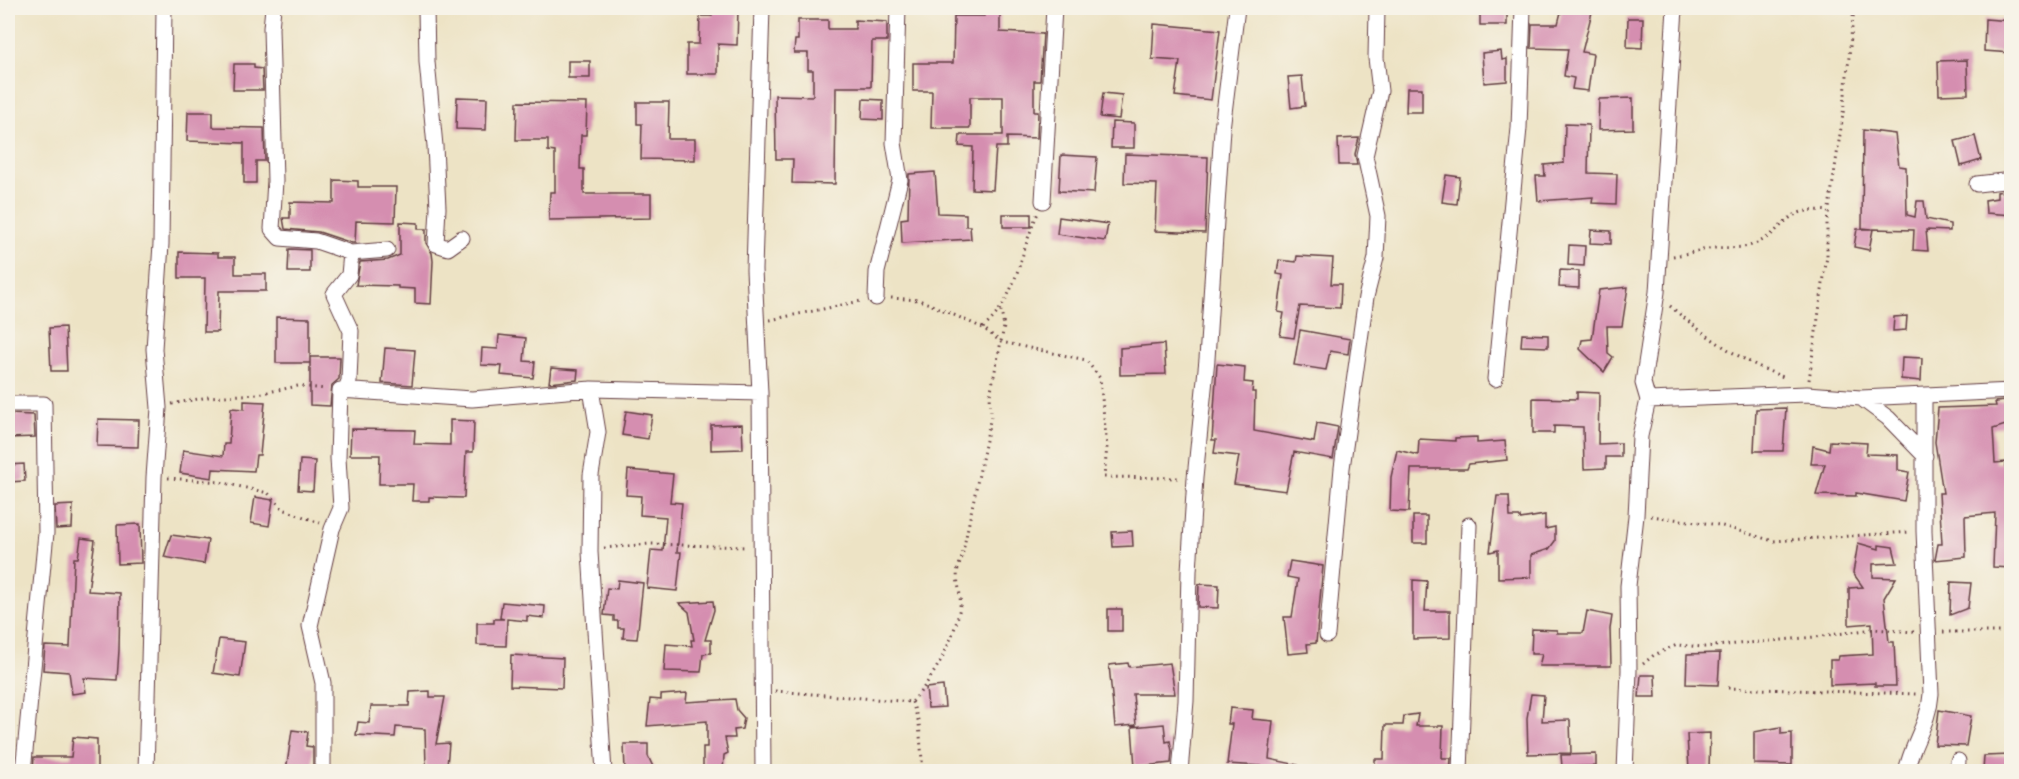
<svg xmlns="http://www.w3.org/2000/svg" width="2019" height="779" viewBox="0 0 2019 779" font-family="'Playpen Sans',sans-serif">
	<style>
		.building { fill: #d58eb0 }
		.lines { fill: none; stroke-linecap: round; stroke-linejoin: round }
		.minor-casing { stroke: #623c42; stroke-width: 17 }
		.path { stroke: #623c42; stroke-width: 3; stroke-dasharray: 1.5 4.5; stroke-linecap: butt }
		.minor { stroke: #fff; stroke-width: 15 }
	</style>
	<rect width="100%" height="100%" fill="#f7f3e8"/>
	<filter id="ink" filterUnits="userSpaceOnUse"><feTurbulence type="fractalNoise" baseFrequency=".0167" numOctaves="2"/><feDisplacementMap in="SourceGraphic" scale="12" xChannelSelector="R" yChannelSelector="G"/><feConvolveMatrix kernelMatrix="1 2 1 2 8 2 1 2 1" color-interpolation-filters="sRGB"/></filter>
	<filter id="wash" filterUnits="userSpaceOnUse"><feTurbulence type="fractalNoise" baseFrequency=".008" numOctaves="4" result="noise"/><feDisplacementMap in="SourceGraphic" scale="24" xChannelSelector="R" yChannelSelector="G"/><feGaussianBlur stdDeviation="1.35" result="paint"/><feColorMatrix in="noise" values="0 0 0 0 0 0 0 0 0 0 0 0 0 0 0 0 0 1.4 0 .05"/><feComposite in="paint" operator="in"/></filter>
	<g filter="url(#wash)">
		<rect width="100%" height="100%" fill="#ede3c5"/>
		<g id="blocks">
			<path class="building" d="M984,8H1000V32L1043,34L1040,81H1034V112H1038L1037,138L1007,137V147H996L993,190L972,189L973,147L959,146L960,135H1003V97H970V128H931L932,91H913V63H953L954,16H984Z
				M1480,8H1507V25H1480Z
				M1562,8H1593L1582,52L1593,54L1588,91L1572,89L1574,78L1564,76L1568,49L1531,48L1532,24H1558Z
				M712,9H738L737,45L718,44V74H687V44H699L700,16H712Z
				M1628,18H1643L1642,48L1627,47Z
				M1985,19L2012,21V53L1984,51Z
				M798,20H828V29H855V20L887,22V41H872L871,87H836L835,184L792,183L793,159H776L775,95L813,96V70H808V53H794L795,40H798Z
				M1154,24L1220,30L1211,100L1175,96L1180,61L1152,59Z
				M1501,51L1502,60L1507,59V81L1484,83L1482,53Z
				M1967,60L1968,94L1939,95L1938,61Z
				M568,61H590V78H568Z
				M234,64H254V68L262,69L263,90H233Z
				M1302,76L1305,106L1291,108L1288,77Z
				M1407,88H1422V112H1406Z
				M1103,93L1122,95L1119,119L1100,117Z
				M457,97L487,98L486,130L456,129Z
				M1633,98V129L1598,130L1599,99Z
				M863,99L883,100V120L862,119Z
				M517,102L587,103L586,135H581L580,169H584V194H651V218L549,220L550,192H555V152L548,151V140H516Z
				M637,102H669L668,139H695V160L641,159L642,124H637Z
				M188,112H213V127L264,128L265,161H256V183H244V143L187,141Z
				M1112,122L1134,123V148H1111Z
				M1565,124L1589,125L1588,173L1617,174L1616,204L1592,203L1593,197L1538,201L1536,176H1545L1544,165L1564,163Z
				M1863,130L1895,134L1899,166L1906,167L1907,215L1915,217L1917,201H1924L1926,219L1950,224V231L1926,230L1928,251L1913,250L1914,230L1873,229L1869,250L1854,247L1857,229H1872L1862,228Z
				M1975,136L1981,160L1961,166L1955,141Z
				M1359,138L1355,154L1357,165H1339L1338,139Z
				M1125,154L1208,157L1205,233L1155,231L1157,184L1124,183Z
				M1061,155L1097,157L1094,193L1059,191Z
				M935,172L938,213L966,214V226H970L971,239L902,243L901,219L908,218L909,174Z
				M1446,175L1460,177L1457,204L1442,202Z
				M334,180L358,181V187H396L395,222L356,221L355,243H352L319,232L285,229L283,218H290V202L334,203Z
				M2012,190V215L1986,213L1985,200L1997,198V192Z
				M1003,214H1031V227H1003Z
				M1059,217L1108,224L1105,241L1057,234Z
				M400,222L418,223V229H426V243L432,253L433,261L431,304L415,303V289L398,288V286L356,285L360,262L388,260L400,255Z
				M1591,230L1611,231V244L1590,243Z
				M1569,245L1585,246L1584,266L1568,265Z
				M289,249L310,250V272H288Z
				M179,252L218,253V257H235V274H266V291H219L218,332H204L205,278H179Z
				M1297,256L1333,258L1331,284H1341L1340,308L1300,306L1294,338L1280,336L1284,313L1278,312L1283,275L1277,274L1279,260L1296,262Z
				M1560,270L1579,271V288L1559,287Z
				M1628,287L1622,326H1607L1608,353L1613,357L1604,372L1580,349L1582,340L1592,339L1599,290Z
				M1907,316L1906,330L1893,331L1894,317Z
				M276,317L310,318V363H276Z
				M65,327L67,371H51L49,328Z
				M1300,330L1350,339L1348,354L1330,351L1326,370L1294,365Z
				M1522,334L1548,335V347L1521,346Z
				M499,335L526,338L524,361L535,362L533,378L501,375L502,366L481,365L482,348L498,349Z
				M1164,344L1166,374L1120,375V348Z
				M385,348L415,350L412,385L382,383Z
				M310,357H340L339,379L332,385L330,406L310,405Z
				M1902,357L1922,358L1921,381L1901,379Z
				M1217,364L1245,367L1244,382L1253,383L1252,392H1255L1254,431L1314,442L1317,423L1338,427L1333,459L1294,452L1286,491L1234,484L1239,456L1214,453L1216,440H1212Z
				M551,368L578,370L577,380L549,383Z
				M1577,392L1599,393L1598,444L1621,443V457H1606V468L1584,469L1583,427L1554,426V433H1533V398L1577,399Z
				M244,401L265,402L260,455H256L254,471L213,469L212,478L180,473L183,450L223,456L224,444H229L231,408L244,409Z
				M2007,401L2012,403V423L1993,429L1995,463L2006,462V503H2012V568L1993,567L1995,513L1965,516L1966,557L1935,560L1938,544H1942L1939,493H1943L1935,442L1938,408L1996,406L1995,402Z
				M1786,408L1783,451H1754L1756,409Z
				M626,411L652,415L648,439L622,435Z
				M8,414L34,415L35,437L8,438Z
				M98,419L139,420L138,447L97,446Z
				M450,420L474,421L473,452H466L464,498L429,497V501H412L413,484H379L380,455H350L351,429L415,430L414,444L450,445Z
				M742,424L743,449L711,450V425Z
				M1477,437V443L1505,441L1507,460L1469,464L1467,469H1411L1409,512L1390,511L1391,477L1397,450L1418,455L1419,439L1455,441V438Z
				M1830,441L1867,443L1866,454L1898,455V470L1909,472L1904,501L1856,493V496L1816,495L1825,464H1811L1813,446L1829,450Z
				M300,460L315,461L313,491L298,490Z
				M24,464L25,481L8,482V465Z
				M628,470L673,474L670,502L682,503L677,552H681L677,591L647,588L651,550L663,551L666,517L640,515L641,496L626,495Z
				M1497,496H1509L1510,517H1520V519L1545,515V529L1555,527V541L1549,549L1531,555V577L1498,578V550L1490,552Z
				M255,497L273,500L269,526L251,523Z
				M73,505L72,528L56,529L55,506Z
				M1413,516H1427V543H1413Z
				M140,524L141,563L118,564L117,525Z
				M1132,531L1133,546L1113,547L1112,532Z
				M171,535L208,540L204,564L164,557Z
				M81,538L95,540L88,591L120,593L119,650L117,680L84,678L86,692L72,694L69,672L43,670L45,646L70,647L74,558H78Z
				M1858,543L1879,549V545L1893,547L1897,563L1873,564V577L1896,578L1884,598L1889,642H1894L1896,686H1875V683L1830,685V660H1838L1839,656L1873,654L1872,623L1849,625V588L1863,587L1853,573Z
				M1290,561L1323,566L1316,643L1307,644L1308,652L1288,654L1284,617H1292L1298,579L1287,577Z
				M618,580L643,583L637,639L623,638L624,628H618V621H614V616L604,615L607,588L617,589Z
				M1413,580L1427,581L1425,611H1450V638L1413,639Z
				M1951,582L1971,583L1968,608L1950,615Z
				M1199,584L1219,585L1218,608L1198,607Z
				M713,601L714,610L705,640H711V653L703,654L701,672L664,671L666,644L692,646L691,640H694L689,612L679,603Z
				M502,602L545,606L544,618L527,616V621L507,619L506,646L477,645V623H494V619H504L500,618Z
				M1108,609H1122V631H1108Z
				M1587,611L1612,616L1610,629L1611,666H1539L1542,654H1531L1532,629L1557,630V633H1583Z
				M219,639L245,642L240,677L213,673Z
				M1720,653L1718,685L1686,684L1687,654Z
				M511,655L563,658L562,688L510,686Z
				M1128,663L1129,667L1170,663L1175,694H1133L1136,725L1115,727L1109,665Z
				M1641,675H1655L1656,697H1639Z
				M943,686L945,707L928,708L926,688Z
				M430,691V697H445L436,744L449,743L447,766L426,768L425,729L396,727L395,737L356,735L358,722L369,723L371,706H409L410,692Z
				M687,693L686,702L735,699L737,710L744,718L742,729L734,730L735,738H725L728,753L724,755L723,771H703V747H707V721L647,726L650,699L661,700V695Z
				M1531,694L1544,695L1542,721L1570,720L1571,753L1528,754L1527,718Z
				M1230,708L1253,710L1252,719L1273,721L1269,759L1298,765V771H1258L1260,766L1227,764L1232,724H1228Z
				M1939,710L1971,716L1966,746L1935,745Z
				M1418,714L1416,726H1443L1442,758H1451L1450,771H1375V759H1384L1385,725H1403L1404,716Z
				M1164,724L1166,742L1170,741L1172,751L1171,763L1135,767L1132,727Z
				M1781,727V734L1792,733V765L1754,764V732Z
				M292,730L308,732L306,746L313,747V771H286Z
				M1710,733L1709,768L1705,771H1689L1687,734Z
				M73,737L97,739V771H33L34,757H71Z
				M624,744H648V756L655,771H625Z
				M1596,754V766L1562,767L1561,755Z
				M2011,755L2009,771H1983L1984,756Z"/>
		</g>
	</g>
	<g filter="url(#ink)">
		<use href="#blocks" fill-opacity="0" stroke="#623c42" stroke-width="1.5"/>
		<g class="lines">
			<g class="minor-casing">
				<path id="minor" d="M273,8L271,28L275,181L272,229L280,238L316,241L351,253L387,250
					M426,8L427,62L435,146L438,208L436,244L448,248L462,238
					M762,8L754,270L760,393L763,772
					M1977,184L2012,180
					M1043,201L1054,8
					M876,298L877,272L900,180L894,143L898,8
					M1495,379L1519,128L1523,8
					M591,389L598,432L591,475L590,552L604,772
					M345,391L349,381L351,331L334,294L349,275L351,253
					M1861,398L1888,418L1925,456
					M1648,400L1807,394L1861,398L2012,391
					M8,404H44L46,533L23,772
					M1327,635L1342,468L1366,297L1376,258L1378,216L1365,156L1380,91L1376,58L1377,8
					M146,772L154,477L159,408L154,349L161,244L164,8
					M323,772V683L310,626L332,529L341,508L338,458L340,390L472,399L591,389L760,393
					M1180,772L1186,701L1189,571L1195,478L1207,359L1222,129L1237,8
					M1460,772L1469,525
					M1625,772L1629,670L1628,586L1636,516L1640,436L1648,400L1643,383L1657,292L1675,8
					M1906,772C1912,742 1929,724 1931,694L1924,531V396
					M1957,772L1958,761"/>
			</g>
			<path class="path" d="M1673,256C1687,254 1700,250 1714,248C1727,247 1740,249 1752,245C1787,233 1781,205 1829,211
				M891,298L919,300L934,306L983,328L1001,342L1086,360L1100,378L1107,447L1104,477L1180,478
				M1670,306C1706,337 1742,362 1786,378
				M770,320L861,301
				M983,328C1018,298 1019,253 1038,213
				M1809,380L1827,256V222L1843,114L1854,8
				M172,404L208,397L258,394L298,386L326,389
				M168,478L220,482L268,493L283,509L320,523
				M1651,516L1719,525L1773,541L1911,532
				M604,548L650,544L747,547
				M1943,632H2012
				M1643,664L1654,655L1677,645L1704,647L1815,637L1873,629L1915,632
				M1728,688L1917,694
				M775,691L912,702C934,677 955,639 960,606C962,588 952,577 961,561L991,416L990,395L1004,327L1001,311
				M912,702L919,723L923,772"/>
			<use href="#minor" class="minor"/>
		</g>
	</g>
	<rect width="2019" height="779" fill="none" stroke="#f7f3e8" stroke-width="30"/>
</svg>
